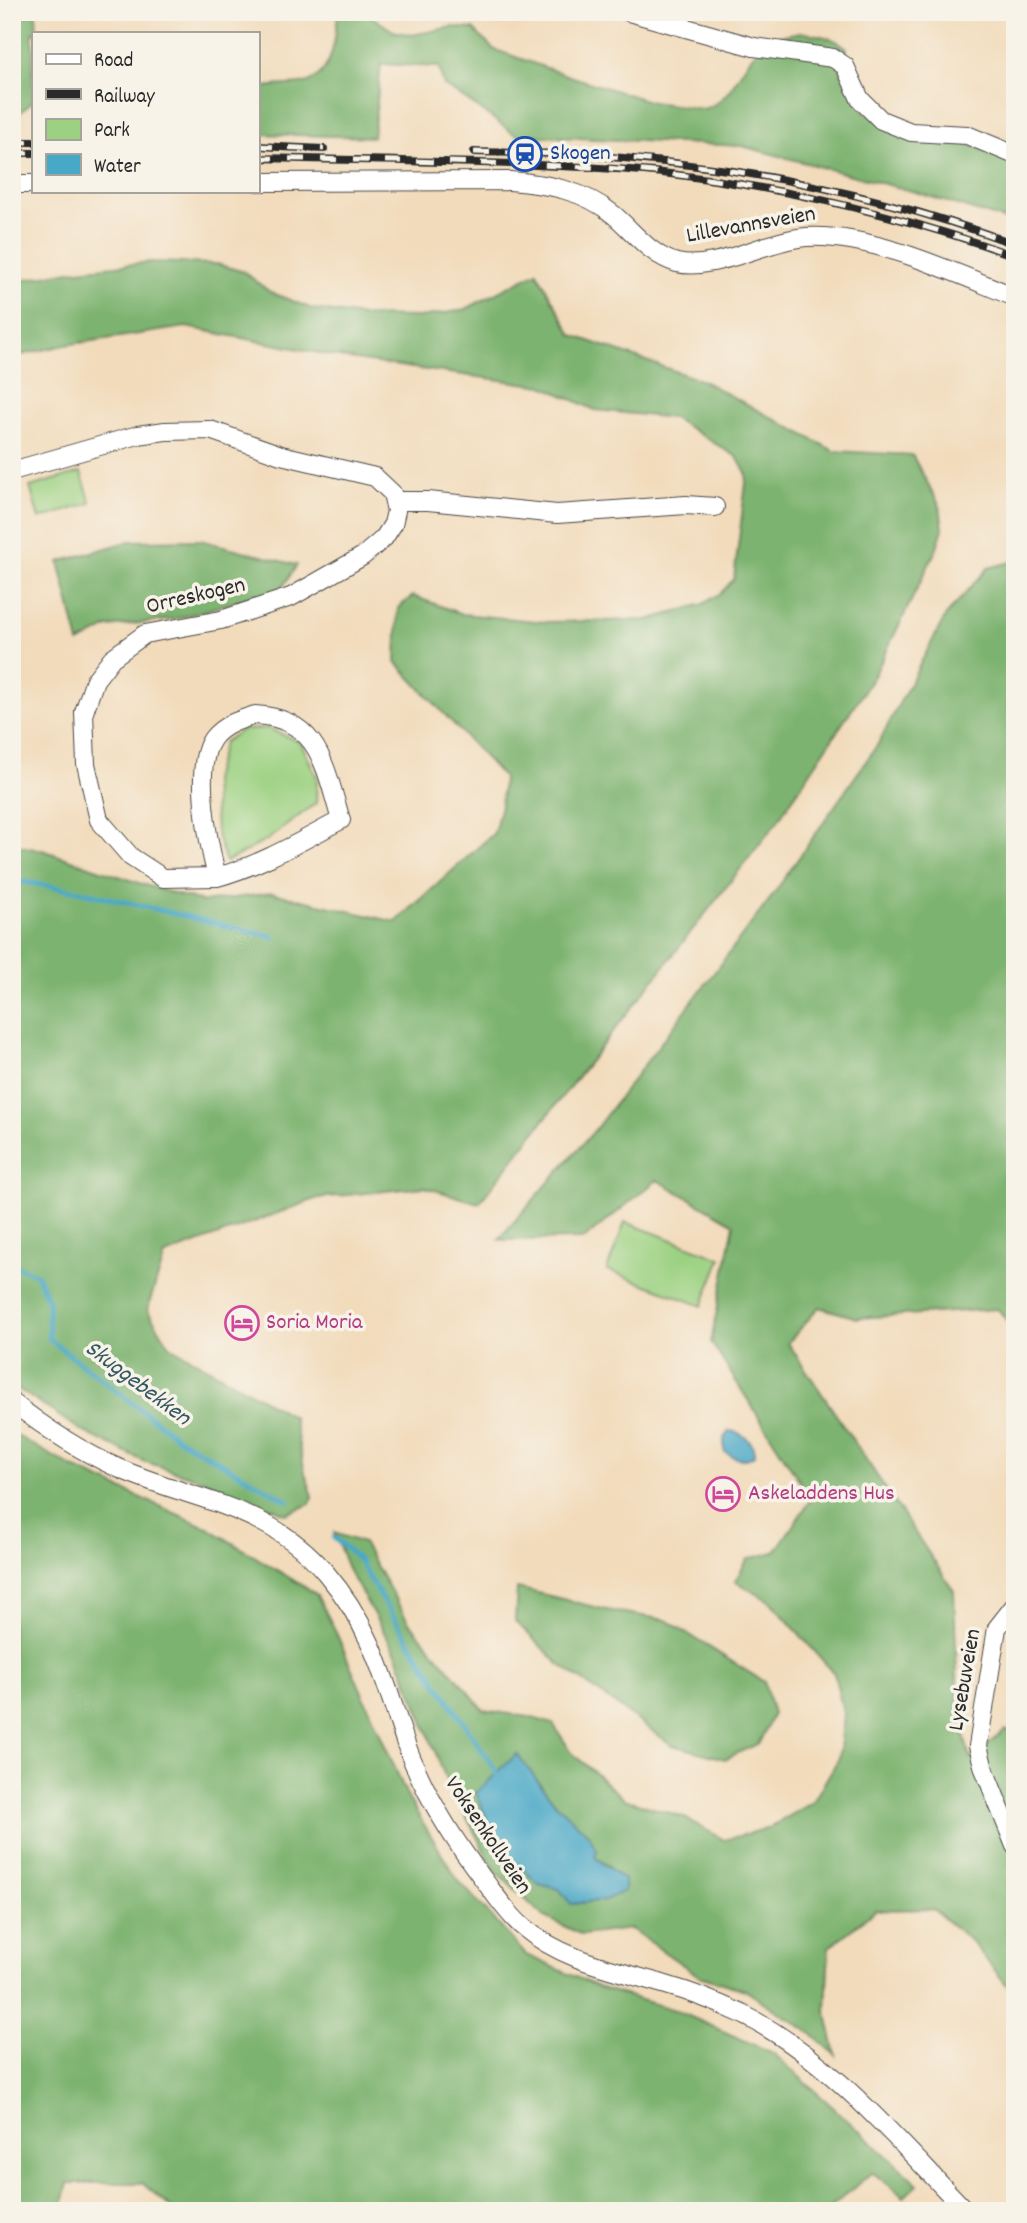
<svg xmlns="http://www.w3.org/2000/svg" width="1027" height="2223" viewBox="0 0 1027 2223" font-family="Dekko,sans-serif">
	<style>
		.green { fill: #9cd182; stroke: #647e56; stroke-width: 2 }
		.forest { fill: #7db370; stroke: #546f4e; stroke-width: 2; fill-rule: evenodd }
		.water { fill: #48a8c7; stroke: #3a6a79; stroke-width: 2 }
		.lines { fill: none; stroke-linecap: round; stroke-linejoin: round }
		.stream { stroke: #48a8c7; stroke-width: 5 }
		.minor-casing { stroke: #494541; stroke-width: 20 }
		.minor { stroke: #fff; stroke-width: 18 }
		.rail-casing { stroke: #2b2b2b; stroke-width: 8 }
		.rail { stroke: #f7f3e8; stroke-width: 5; stroke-dasharray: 16; stroke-linecap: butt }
		.labels { text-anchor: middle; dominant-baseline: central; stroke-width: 7; stroke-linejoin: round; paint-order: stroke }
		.transit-label { font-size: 23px; fill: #164399; stroke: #f7f3e8; text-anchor: start }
		.street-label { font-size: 23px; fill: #2b2b2b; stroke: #f7f3e8 }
		.hotel-label { font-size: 23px; fill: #b23c85; stroke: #f7f3e8; text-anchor: start }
		.water-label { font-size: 24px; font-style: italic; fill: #355762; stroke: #f7f3e8 }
	</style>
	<rect width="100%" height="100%" fill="#f7f3e8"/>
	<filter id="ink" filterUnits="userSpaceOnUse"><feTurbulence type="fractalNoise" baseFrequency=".0143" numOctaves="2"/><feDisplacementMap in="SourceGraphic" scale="14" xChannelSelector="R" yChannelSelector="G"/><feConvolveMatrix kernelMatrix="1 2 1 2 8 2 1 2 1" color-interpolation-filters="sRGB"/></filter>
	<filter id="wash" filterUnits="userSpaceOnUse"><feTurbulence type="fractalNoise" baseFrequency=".00686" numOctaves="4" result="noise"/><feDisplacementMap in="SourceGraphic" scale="28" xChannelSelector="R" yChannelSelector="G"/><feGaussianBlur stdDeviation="1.57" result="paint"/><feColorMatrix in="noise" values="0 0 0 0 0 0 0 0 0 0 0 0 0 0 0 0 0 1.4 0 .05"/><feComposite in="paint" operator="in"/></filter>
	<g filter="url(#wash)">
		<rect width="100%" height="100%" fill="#f2dbbb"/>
		<path class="green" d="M81,472L91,503L39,519L30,487Z
			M268,728L301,743L317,777L316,803L267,840L226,862L216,833L213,780L224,742L242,730Z
			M625,1222L721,1258L702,1306L607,1270Z"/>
		<path class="forest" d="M338,12H365L393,31L412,35L452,27L473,29L493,49L572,77L652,102L703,109C740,100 740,48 780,36C793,33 800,31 812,34C827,37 836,39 847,48L841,73L865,113L953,139L1015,162V223L915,192L742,146L516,135C491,118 469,100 444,86L439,67L381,64L373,137L257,134V89C276,84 284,86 300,84C334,79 335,38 338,12Z
			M12,14H36L37,33H33V101L12,120Z
			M151,262L217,264L244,272L270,292L312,309L362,316L420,317L464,310L537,272L572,335L703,381L834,451L912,455L940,506L943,529L936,550L874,676L777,822L479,1203L424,1187L318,1198L165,1255L147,1310L170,1346L293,1417L305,1473L313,1496L310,1504L286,1514L206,1481L143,1461L82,1431L12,1385V845L42,850L148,886L203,902L272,893L396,922L494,833L501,805L503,777L396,662L398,608L413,596L462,614L545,622L648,620L703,604L721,593L734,579L747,475L737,457L673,418L595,410L543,386L355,360L186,327L65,345L12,357V282L70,271Z
			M200,540L297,565L282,588L176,619L108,627L79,643L59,562L130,541Z
			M1015,561V1332L998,1309L857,1318L819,1307L788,1343L954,1591L958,1709L970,1759L1005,1730L1015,1731V1995L971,1941L933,1909L876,1910L829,1947L826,2010L836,2055L812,2034L745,1990L699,1976L631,1929L582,1935L543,1916L495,1871L444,1774L397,1655L349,1571L334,1533L363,1543L408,1621L484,1710L529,1717L553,1724L572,1753L624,1799L683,1817L724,1840L769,1828L813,1802L839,1758L844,1716L834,1673L771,1602L735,1581L748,1559L775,1552L811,1499L711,1342L734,1224L657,1180L584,1239L498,1240L594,1131L770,899L878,744L946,615L988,568ZM517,1755L553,1801L589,1835L595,1857L609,1866L624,1891L605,1900L572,1904L477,1793Z
			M12,1433L72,1467L208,1528L316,1594L334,1628L408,1798L457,1879L526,1955L598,1987L675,2010L773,2053L918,2184L904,2197L872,2172L827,2211H395L377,2206L325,2211H175L142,2183H68L61,2211H12Z
			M517,1588L607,1610L666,1620L764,1682L773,1714L759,1743L725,1759L672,1745L559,1664L515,1621Z"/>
		<path class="water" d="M729,1431C742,1432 755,1441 754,1455C745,1463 732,1458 724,1451V1438Z
			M517,1754L553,1801L589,1835L597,1850L595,1857L624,1880V1891L605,1900L571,1904L559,1889L539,1884L499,1847L476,1793Z"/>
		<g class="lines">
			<path class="stream" d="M12,880L79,891L273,937
				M12,1264L37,1275L48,1301L49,1339L179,1439L288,1501
				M334,1538L357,1558L404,1634L498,1774"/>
		</g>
	</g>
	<g filter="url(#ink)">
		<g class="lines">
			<g class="minor-casing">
				<path id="minor" d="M629,12L754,47L833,58L845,66L860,99L881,120L911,132L967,135L1015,155
					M257,182L510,181C547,184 584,190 614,215C634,232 651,256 677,263C714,272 766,240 806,237C871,233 955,273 1015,297
					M12,184H33
					M12,471L138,435L165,431L210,430L281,455L375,477L392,493L396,511L393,524L384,538L363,556L291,597L221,620L145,634L112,658L95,680L84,712L86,764L99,820L131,857L163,878L217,877
					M395,501H428L557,514L686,505L715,507
					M255,715C320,718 325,768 341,820C301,841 261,865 217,877C209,846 192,766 213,738C223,725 239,720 255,715Z
					M12,1402C45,1428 80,1451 118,1468C193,1501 269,1505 326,1573C372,1627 384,1679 406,1744C424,1794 452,1838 484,1880C496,1896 507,1913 522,1926C563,1961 616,1970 666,1985C691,1992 716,2002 740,2013C827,2055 899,2142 966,2211
					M1015,1605L997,1628L978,1746L984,1769L1015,1846"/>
			</g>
			<use href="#minor" class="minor"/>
			<g class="rail-casing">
				<path id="rail" d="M12,142H33
					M257,146L324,149
					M474,152C510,153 546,153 581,155C728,163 876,193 1015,244
					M12,153H33
					M257,158C342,160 427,161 512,164C559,166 607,167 654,172C778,186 898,214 1015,256"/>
			</g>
			<use href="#rail" class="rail"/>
		</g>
	</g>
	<defs>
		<g id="station-ring" transform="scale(1.75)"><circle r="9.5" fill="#f7f3e8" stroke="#1a4fb4" stroke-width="1.5"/><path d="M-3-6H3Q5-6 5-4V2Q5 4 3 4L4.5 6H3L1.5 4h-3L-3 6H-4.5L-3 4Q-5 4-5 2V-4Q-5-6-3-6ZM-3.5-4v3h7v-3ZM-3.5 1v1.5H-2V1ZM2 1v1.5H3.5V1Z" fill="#1a4fb4"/></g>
		<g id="hotel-ring" transform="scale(1.75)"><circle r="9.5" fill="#f7f3e8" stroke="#d1479c" stroke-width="1.5"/><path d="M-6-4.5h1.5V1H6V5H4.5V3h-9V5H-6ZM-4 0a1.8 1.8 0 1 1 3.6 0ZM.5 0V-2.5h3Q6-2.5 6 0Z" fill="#d1479c"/></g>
	</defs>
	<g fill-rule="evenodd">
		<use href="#station-ring" x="525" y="154"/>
		<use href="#hotel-ring" x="242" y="1323"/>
		<use href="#hotel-ring" x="723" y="1494"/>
	</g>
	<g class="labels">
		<g class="transit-label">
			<text x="550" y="154">Skogen</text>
		</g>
		<g class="street-label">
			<text transform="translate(751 226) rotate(-10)">Lillevannsveien</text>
			<text transform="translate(196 597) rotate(-13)">Orreskogen</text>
			<text transform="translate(966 1680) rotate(-80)">Lysebuveien</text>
			<text transform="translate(487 1836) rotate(56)">Voksenkollveien</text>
		</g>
		<g class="hotel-label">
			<text x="266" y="1323">Soria Moria</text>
			<text x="748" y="1494">Askeladdens Hus</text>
		</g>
		<g class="water-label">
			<text transform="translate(137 1384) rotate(37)">Skuggebekken</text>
		</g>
	</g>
	<rect width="1027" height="2223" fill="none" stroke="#f7f3e8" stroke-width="42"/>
	<rect x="32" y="32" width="228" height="161" fill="#f7f3e8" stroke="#a5a39c" stroke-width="2"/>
	<rect x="46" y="54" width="35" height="10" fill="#ffffff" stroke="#a5a39c" stroke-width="2"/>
	<text x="94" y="66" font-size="21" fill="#2b2b2b">Road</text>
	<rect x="46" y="89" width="35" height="10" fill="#2b2b2b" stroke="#a5a39c" stroke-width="2"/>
	<text x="94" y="102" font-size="21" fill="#2b2b2b">Railway</text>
	<rect x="46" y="119" width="35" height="21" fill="#9cd182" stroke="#a5a39c" stroke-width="2"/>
	<text x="94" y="136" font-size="21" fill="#2b2b2b">Park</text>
	<rect x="46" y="154" width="35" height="21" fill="#48a8c7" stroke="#a5a39c" stroke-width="2"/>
	<text x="94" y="172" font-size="21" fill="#2b2b2b">Water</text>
</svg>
